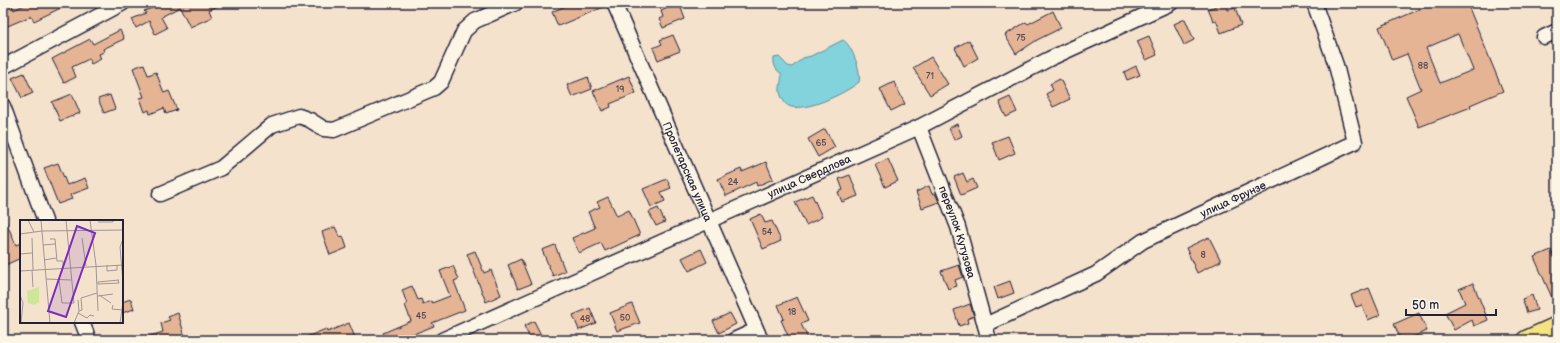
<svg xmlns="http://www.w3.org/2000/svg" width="1560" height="343" viewBox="0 0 1560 343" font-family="'Balsamiq Sans',sans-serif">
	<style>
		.water { fill: #82d3db; stroke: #5c8c9b }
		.building { fill: #e4b495; stroke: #22223b; fill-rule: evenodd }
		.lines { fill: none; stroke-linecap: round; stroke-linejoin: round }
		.minor-casing { stroke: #22223b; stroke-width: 17 }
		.major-casing { stroke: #22223b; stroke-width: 21 }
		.minor { stroke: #fcf5e5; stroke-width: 14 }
		.major { stroke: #f7e281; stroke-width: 18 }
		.labels { text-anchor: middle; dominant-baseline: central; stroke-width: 3; stroke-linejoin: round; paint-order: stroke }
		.number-label { font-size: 9px; fill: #524652 }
		.street-label { font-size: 11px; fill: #22223b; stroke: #fcf5e5 }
		.inset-road { fill: none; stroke: #a19593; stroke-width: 1 }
		.view { fill: #7b2cbf; fill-opacity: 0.15; stroke: #7b2cbf; stroke-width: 2 }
		.inset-edge { fill: none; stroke: #22223b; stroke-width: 2 }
	</style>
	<rect width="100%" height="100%" fill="#f5e2cd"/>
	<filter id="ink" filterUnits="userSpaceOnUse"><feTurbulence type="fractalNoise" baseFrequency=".025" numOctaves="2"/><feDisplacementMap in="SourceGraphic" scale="8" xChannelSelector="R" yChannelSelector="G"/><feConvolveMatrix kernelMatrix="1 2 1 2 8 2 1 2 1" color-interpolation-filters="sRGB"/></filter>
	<g filter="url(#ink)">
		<path class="water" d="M843,40C852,45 862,73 859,82C848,92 796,118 785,103C775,88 783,86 781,73C776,71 773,64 774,58L779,57L788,66L792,67L803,58L811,56Z"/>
		<path class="building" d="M3,3H11L14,10L28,3H71L34,21L31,16L3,28Z
			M165,3H225L209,10L212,17L190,27L180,7L161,17L167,28L155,34L149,21L136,28L132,19L146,13L144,11Z
			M572,3H606V6L558,26L552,12Z
			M679,3L685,19L663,28L659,19L663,17L661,11Z
			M1224,3H1225L1228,10L1235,8L1241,25L1221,33L1216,20L1213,21L1208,9Z
			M1434,3H1467L1503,91L1470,105L1471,107L1419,127L1406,96L1421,89L1407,54L1392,60L1379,27ZM1458,34L1473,70L1440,83L1426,48Z
			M1053,11L1061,28L1037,40L1016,54L1005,35L1026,22L1028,24Z
			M1185,19L1194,40L1184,45L1174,24Z
			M120,30L124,39L103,49L104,52L99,54L101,59L91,64L89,59L72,67L76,77L64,83L52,59L90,39L93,44Z
			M673,35L680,51L658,60L653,48L662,44L660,40Z
			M1149,36L1157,55L1146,60L1137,41Z
			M969,40L978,58L964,66L955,48Z
			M931,57L948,84L930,95L913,68Z
			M144,64L148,75L156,72L164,93L169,91L177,110L166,114L164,108L150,114L149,110L145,112L140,98L144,97L133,68Z
			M1136,66L1140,75L1127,80L1124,72Z
			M24,73L33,93L22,98L12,78Z
			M629,76L636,93L610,104L611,107L602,111L593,91Z
			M588,77L592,89L572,97L567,85Z
			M1060,79L1070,99L1053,107L1046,94L1053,90L1050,84Z
			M894,82L905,104L891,111L880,89Z
			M72,94L80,113L60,121L52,102Z
			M110,95L115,109L104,113L98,99Z
			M1010,97L1017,112L1006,117L999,102Z
			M957,124L962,136L954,140L949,128Z
			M825,129L835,147L818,157L808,139Z
			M1008,136L1015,153L999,160L992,142Z
			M888,159L898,181L885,187L875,165Z
			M766,162L773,179L757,186L756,182L726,196L718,179L741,169L742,172Z
			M58,163L67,185L85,178L89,188L70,195L72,199L58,204L44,168Z
			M963,173L967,182L973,179L977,188L961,195L954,177Z
			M850,175L858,196L842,202L838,192L843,190L839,179Z
			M667,179L671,188L661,192L665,201L651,207L643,189Z
			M929,186L932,194L935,193L939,202L922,208L916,192Z
			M812,195L822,217L806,225L795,202Z
			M608,197L617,216L629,210L640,235L605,251L601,243L579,253L572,238L595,228L588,212L600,207L597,202Z
			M658,208L665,222L656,226L649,212Z
			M761,214L765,223L772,221L781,241L763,249L750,219Z
			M3,215L16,245L21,243V258L3,266Z
			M335,227L340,237L343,236L347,248L330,255L322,232Z
			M1209,237L1221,261L1197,273L1186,248Z
			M555,245L565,271L553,276L542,250Z
			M701,249L707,262L689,271L682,258Z
			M1551,250L1557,265V309L1534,257Z
			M475,251L484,273L491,270L501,295L486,302L467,254Z
			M521,259L531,284L518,289L508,265Z
			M959,265L963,277L955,280L957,286L948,289L941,271Z
			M453,266L459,279L454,281L465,310L432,323L434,326L398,340H386L383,333L411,321L405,305L407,304L402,290L412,286L418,300L421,299L423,304L431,301L432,303L450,296L440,271Z
			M1010,281L1014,293L998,299L994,287Z
			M1473,283L1488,320L1474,326L1472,320L1454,330L1445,313L1465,303L1459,289Z
			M1369,288L1380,315L1368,320L1362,305L1356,307L1351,295Z
			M1532,295L1537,310L1527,313L1522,299Z
			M797,297L808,321L801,324L809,340H790L781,320L784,319L778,305Z
			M131,299L134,309L122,313V302Z
			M632,304L640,323L617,331L610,313Z
			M970,304L974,316L967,319L968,323L959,326L954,310Z
			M590,308L596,323L579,330L573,315Z
			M178,313L186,340H144V338L163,332L161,323L170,320L168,317Z
			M730,313L736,324L719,333L713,321Z
			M1419,313L1427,331L1406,340H1401L1394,324Z
			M534,321L541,335L531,340L524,326Z
			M349,323L356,340H299L326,329L327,332Z"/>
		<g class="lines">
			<g class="minor-casing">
				<g id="minor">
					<path id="s1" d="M614,3L761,340"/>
					<path d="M1544,37L1557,31"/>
					<path d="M3,67L123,3"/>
					<path d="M3,106L45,221"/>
					<path id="s2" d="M919,127L958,227L989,340"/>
					<path d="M160,194L221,168L272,125L299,116L310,120L324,129L334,130L434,88L441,82L464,31L475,21L516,3"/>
					<path d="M82,322L89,340"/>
					<path id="s3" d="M985,325L1096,274L1143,241L1355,142L1336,65L1314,3"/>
					<path id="s4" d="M442,340L919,127L1049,59L1171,3"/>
					<path d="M734,340L756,330"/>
				</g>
			</g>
			<g class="major-casing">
				<path id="major" d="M1526,340L1557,326"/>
			</g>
			<use href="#minor" class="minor"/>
			<use href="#major" class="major"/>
		</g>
	</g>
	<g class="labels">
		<g class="number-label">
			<text x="1021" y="38">75</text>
			<text x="1423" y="66">88</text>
			<text x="930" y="76">71</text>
			<text x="620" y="89">19</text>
			<text x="821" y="143">65</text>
			<text x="733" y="182">24</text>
			<text x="767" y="232">54</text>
			<text x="1203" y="255">8</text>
			<text x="792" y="312">18</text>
			<text x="421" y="316">45</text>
			<text x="625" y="318">50</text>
			<text x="585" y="319">48</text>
		</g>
		<g class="street-label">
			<text stroke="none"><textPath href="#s1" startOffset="184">Пролетарская улица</textPath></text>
			<text stroke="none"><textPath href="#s4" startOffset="402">улица Свердлова</textPath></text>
			<text stroke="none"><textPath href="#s3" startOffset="279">улица Фрунзе</textPath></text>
			<text stroke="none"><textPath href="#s2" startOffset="112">переулок Кутузова</textPath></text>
		</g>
	</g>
	<g transform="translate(20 220)">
		<rect width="103" height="103" fill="#f5e2cd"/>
		<path d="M19,67V82L14,85L8,83L7,71Z" fill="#cee59a"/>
		<path class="inset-road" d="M8,0L14,12M21,0L30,103M70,0L76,45L78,91M78,2H93L94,0M0,14L22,11L103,10M12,18L13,50M62,18L66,46M30,19H35L37,41H43V47M103,19L100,27L103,62M23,25L35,24M0,34L12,33M24,40L36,38M87,45V51L97,50V45M12,50L13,67M0,51L103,45M26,59L51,60M39,60L42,83H54L46,0M78,62V64L99,63L98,60M78,62L99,60M0,75L3,83L1,103M79,75L91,83M78,76L93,74M93,85L92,89L102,90M59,91L62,90L61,78L77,73M58,93L67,98L70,95L74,96M54,103L59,91L58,80M100,103L103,82"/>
		<path class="view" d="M57,6L75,13L46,97L28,91Z"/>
		<rect width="103" height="103" class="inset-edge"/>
	</g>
	<rect width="1560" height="343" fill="none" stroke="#fcf5e5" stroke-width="16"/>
	<rect x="8" y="8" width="1544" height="327" fill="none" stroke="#22223b" stroke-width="1.5" filter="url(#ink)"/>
	<path d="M1406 309v6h90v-6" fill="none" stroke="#22223b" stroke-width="2"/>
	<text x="1412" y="309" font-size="12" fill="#22223b" stroke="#fcf5e5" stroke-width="3" paint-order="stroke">50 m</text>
</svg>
